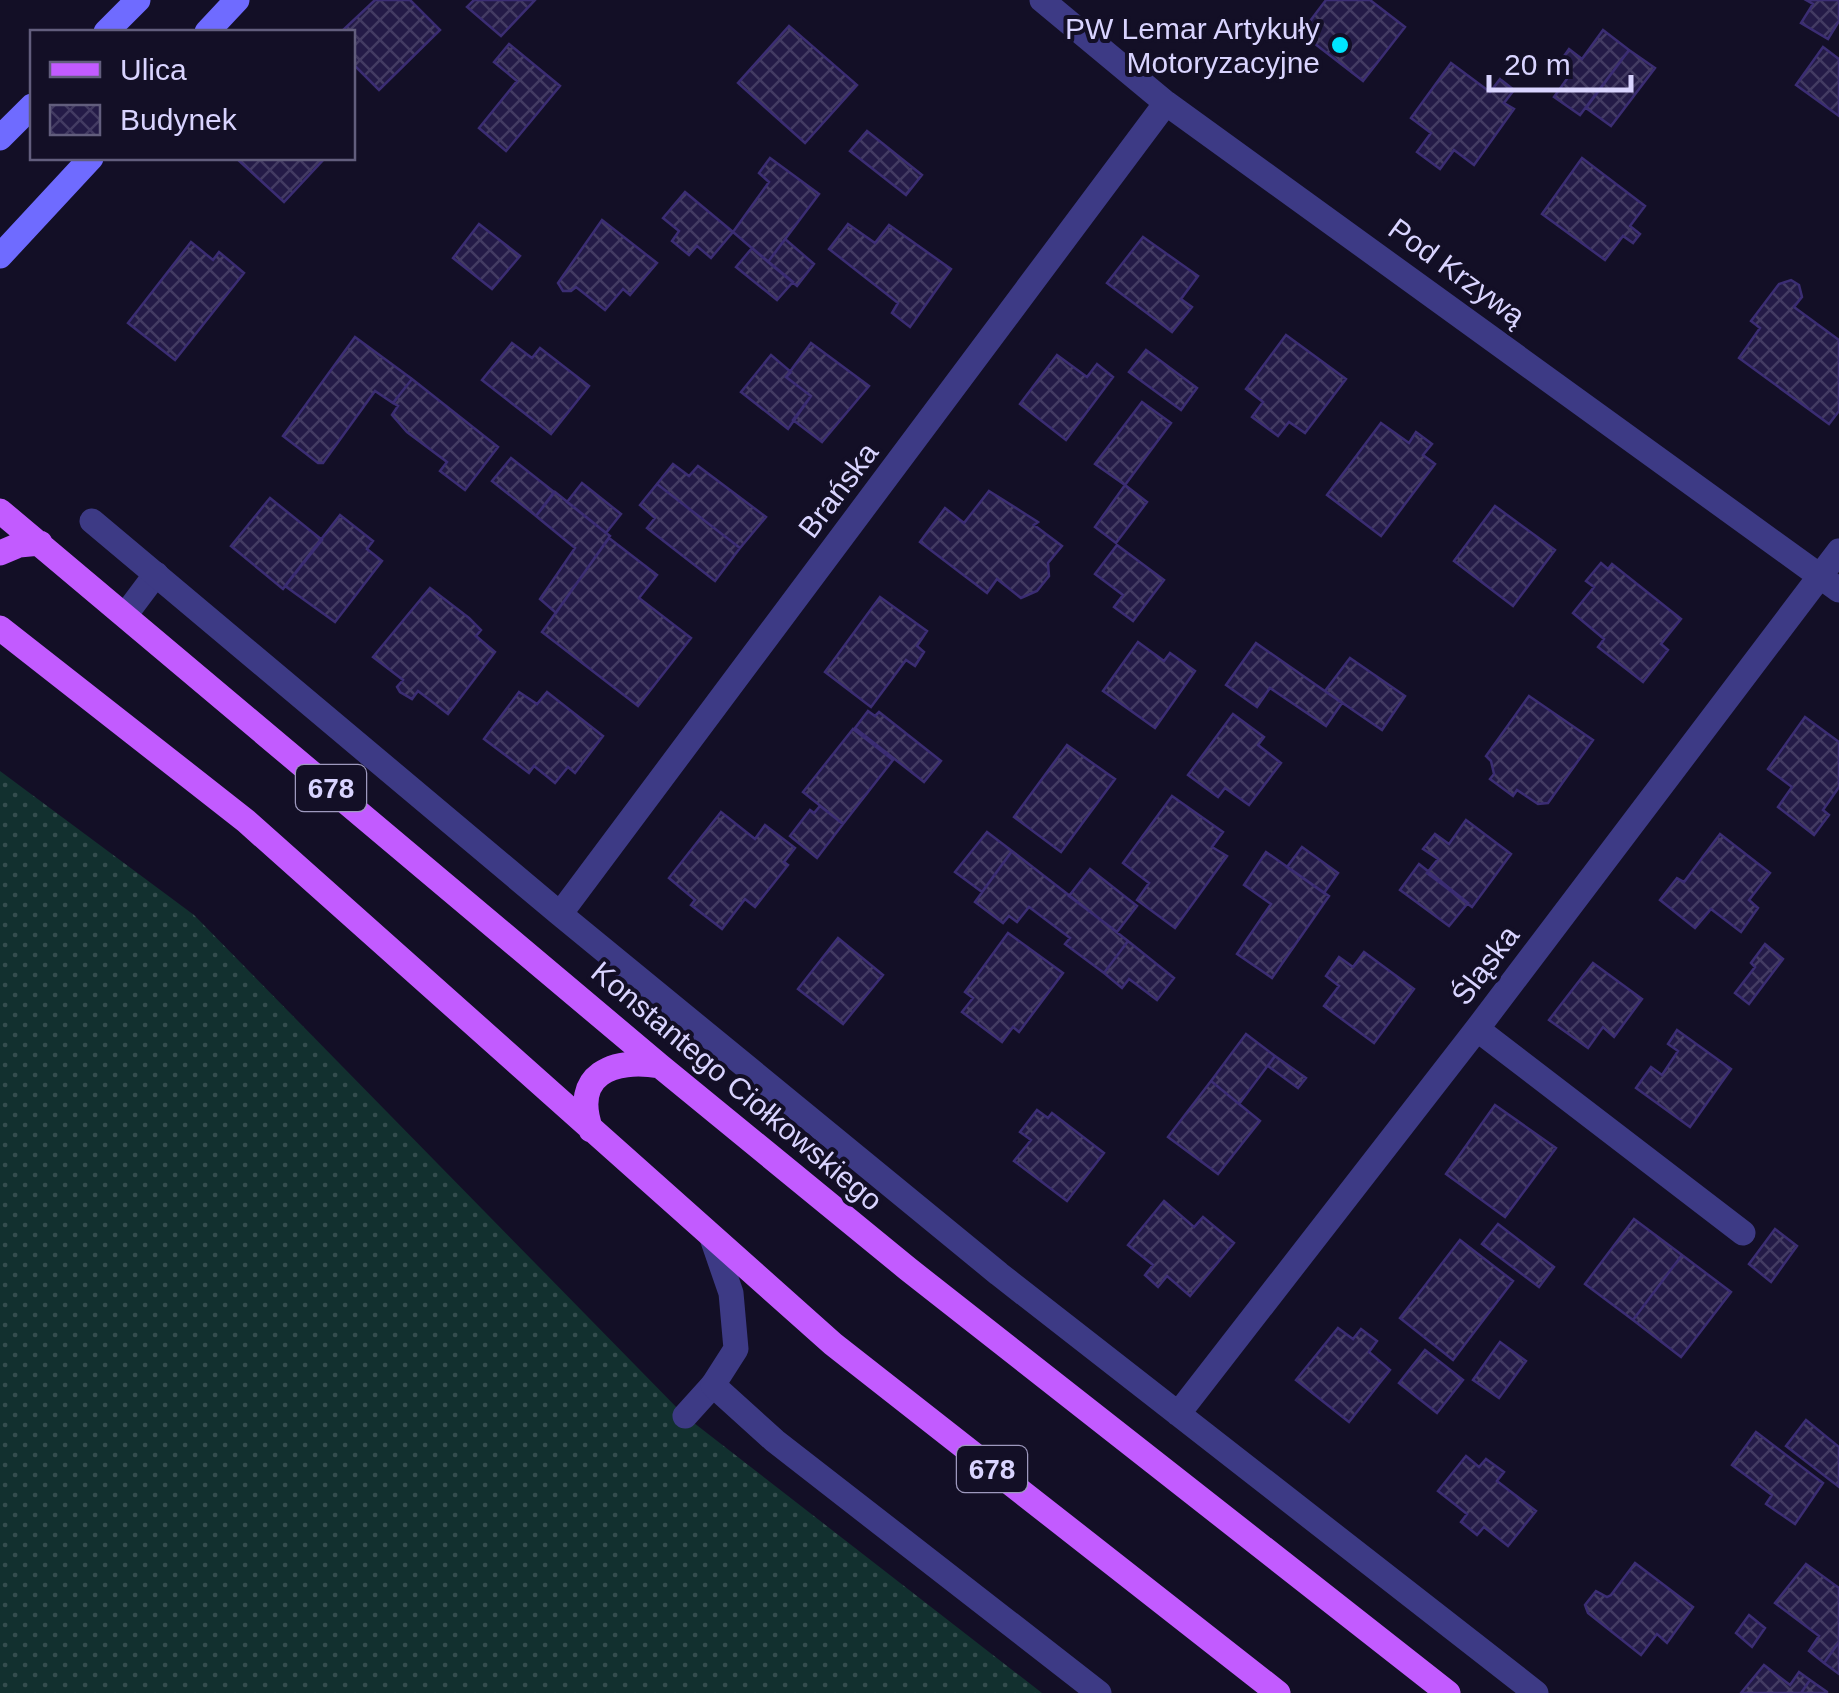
<svg xmlns="http://www.w3.org/2000/svg" width="1839" height="1693" viewBox="0 0 1839 1693" font-family="Helvetica,sans-serif">
	<style>
		.grass { fill: url(#grass-dots) }
		.building { fill: url(#building-cross-hatch); stroke: #3b2d73; stroke-width: 2.5 }
		.lines { fill: none; stroke-linecap: round; stroke-linejoin: round }
		.lane { stroke: #3d3a85; stroke-width: 25 }
		.street { stroke: #3d3a85; stroke-width: 25 }
		.secondary { stroke: #6f6bff; stroke-width: 25 }
		.primary { stroke: #c25bff; stroke-width: 25 }
		.poi-dot { fill: #00e5ff; stroke: #130f26; stroke-width: 4 }
		.labels { text-anchor: middle; dominant-baseline: central; stroke-width: 8; stroke-linejoin: round; paint-order: stroke }
		.shield { fill: #130f26; stroke: #9e99be; stroke-width: 2.5 }
		.shield-label { font-size: 28px; font-weight: bold; fill: #d9d4ff }
		.poi-label { font-size: 30px; fill: #d9d4ff; stroke: #130f26; text-anchor: end }
		.street-label { font-size: 30px; fill: #d9d4ff; stroke: #130f26 }
	</style>
	<defs>
		<pattern id="grass-dots" width="8" height="8" patternUnits="userSpaceOnUse" patternTransform="scale(2.5)"><rect width="8" height="8" fill="#12302f"/><path d="M2 2h.1M6 6h.1" fill="none" stroke="#344d4e" stroke-width="1.8" stroke-linecap="round"/></pattern>
		<pattern id="building-cross-hatch" width="8" height="8" patternUnits="userSpaceOnUse" patternTransform="scale(2.5)"><rect width="8" height="8" fill="#241b47"/><path d="M0 0l8 8M0 8l8-8" fill="none" stroke="#433b63"/></pattern>
	</defs>
	<rect width="100%" height="100%" fill="#130f26"/>
	<path class="grass" d="M0,771L194,915L685,1416L1042,1693H0Z"/>
	<path class="building" d="M375,0H410L440,30L379,90L352,63V32H341Z
		M474,0H535L501,36L467,7Z
		M1326,0H1370L1405,27L1363,81L1301,33Z
		M1806,0H1839V21L1828,39L1801,23L1813,4Z
		M789,26L857,85L805,143L738,83Z
		M1603,30L1629,50L1580,115L1554,97L1569,76L1557,66L1569,49L1582,59Z
		M509,44L560,86L506,151L479,128L517,81L494,62Z
		M1823,47L1839,59V116L1796,85Z
		M1629,50L1655,68L1611,126L1586,108Z
		M1451,63L1490,92L1500,79L1514,90L1504,103L1514,109L1474,165L1454,150L1440,169L1417,152L1431,133L1411,118Z
		M867,131L922,175L906,195L850,151Z
		M236,158H325L284,202Z
		M770,158L819,194L768,262L733,232L769,182L759,173Z
		M1582,158L1645,206L1630,226L1640,234L1633,243L1623,236L1605,260L1542,214Z
		M685,192L733,232L711,258L697,246L689,255L672,241L679,231L663,218Z
		M602,220L657,263L630,295L623,289L605,310L576,287L571,291H563L558,283Z
		M479,224L520,256L492,289L453,258Z
		M848,224L875,243L889,225L951,269L910,327L892,313L898,303L829,249Z
		M1143,237L1198,276L1181,299L1192,307L1172,332L1107,283Z
		M785,239L814,264L797,286L768,262Z
		M191,242L213,260L219,252L244,273L175,360L128,323Z
		M752,248L793,282L777,300L736,267Z
		M1791,280L1799,285L1802,297L1794,307L1839,340V411L1829,424L1739,358L1760,328L1751,321L1779,284Z
		M1286,335L1346,379L1305,433L1289,422L1278,436L1252,417L1263,402L1246,389Z
		M355,337L412,379L393,403L375,391L323,463H318L283,436Z
		M512,343L532,358L540,348L589,386L551,434L482,380Z
		M811,343L869,386L822,442L793,420L811,396L786,377Z
		M1146,350L1197,388L1181,410L1129,372Z
		M771,355L791,372L786,377L811,396L788,429L741,392Z
		M1057,355L1087,377L1097,364L1113,377L1066,440L1020,404Z
		M412,379L498,447L465,490L440,471L447,462L407,432L392,415L398,406L393,403Z
		M1142,402L1171,423L1125,485L1095,464Z
		M1381,423L1409,443L1416,432L1432,444L1423,455L1435,464L1381,536L1327,495Z
		M511,458L554,492L536,516L492,481Z
		M673,464L689,476L698,466L766,517L740,548L657,484Z
		M582,483L621,514L606,533L567,502Z
		M657,484L740,548L715,581L647,528L655,518L640,505Z
		M1125,485L1147,502L1116,543L1095,527Z
		M989,491L1038,522L1034,525L1062,546L1048,563L1049,576L1037,591L1021,598L997,579L987,593L920,542L945,508L964,523Z
		M555,492L610,536L556,613L540,599L575,548L536,516Z
		M270,498L322,540L283,589L231,546Z
		M1495,506L1555,550L1513,606L1454,561Z
		M340,515L373,541L367,549L382,561L335,622L285,586Z
		M609,538L657,575L639,598L691,638L638,706L542,632Z
		M1117,545L1164,580L1133,621L1114,607L1123,595L1095,574Z
		M1601,563L1608,569L1612,564L1681,619L1661,644L1668,650L1643,682L1598,647L1604,639L1573,613L1594,587L1586,581Z
		M430,588L469,618L481,630L476,636L495,652L448,714L418,691L412,699L400,692L397,687L403,680L373,657Z
		M880,597L927,631L917,646L924,652L915,666L906,660L871,707L825,672Z
		M1138,642L1164,661L1170,653L1195,671L1155,728L1103,691Z
		M1256,643L1342,703L1326,726L1270,688L1257,707L1226,685Z
		M1350,658L1405,696L1382,730L1325,691Z
		M519,692L537,704L547,692L603,736L575,773L568,767L555,783L534,766L529,773L484,739Z
		M1529,696L1593,740L1548,803L1538,804L1517,790L1513,796L1490,779L1494,774L1491,761L1486,756Z
		M868,711L875,716L879,712L941,761L924,782L855,728Z
		M1233,714L1264,737L1258,745L1281,763L1249,805L1225,788L1218,797L1188,775Z
		M1805,717L1839,742V787L1823,810L1829,815L1814,835L1778,807L1792,787L1768,769Z
		M853,729L893,760L843,824L803,792Z
		M1067,745L1115,779L1061,852L1014,817Z
		M1172,796L1223,832L1212,847L1227,856L1175,928L1137,900L1149,883L1123,863Z
		M820,806L843,824L817,858L790,836L810,810L814,813Z
		M721,812L755,839L765,825L795,848L784,862L788,865L755,907L745,899L722,929L691,905L695,900L669,878Z
		M1466,820L1511,854L1472,907L1427,873L1438,859L1423,849L1435,834L1449,844Z
		M987,832L1012,851L982,892L955,872Z
		M1720,834L1770,873L1749,900L1758,908L1741,932L1711,909L1695,928L1660,900L1677,878L1684,882Z
		M1302,847L1338,873L1324,893L1287,867Z
		M1012,851L1128,941L1104,973L1065,944L1070,938L1029,907L1017,922L1009,916L1003,923L975,902Z
		M1266,852L1329,896L1272,978L1237,954L1271,904L1244,885Z
		M1419,864L1468,903L1449,926L1400,890Z
		M1090,869L1137,906L1117,932L1069,896Z
		M1008,933L1063,973L1019,1032L1013,1027L1002,1042L962,1012L973,998L965,992Z
		M838,938L883,975L843,1024L798,989Z
		M1128,941L1174,978L1157,1000L1129,979L1122,988L1104,973Z
		M1765,944L1783,959L1749,1004L1735,993L1755,967L1751,963Z
		M1364,952L1414,989L1374,1043L1324,1006L1339,986L1326,976L1339,957L1353,967Z
		M1593,963L1642,999L1614,1037L1603,1027L1588,1048L1549,1020Z
		M1677,1030L1731,1069L1690,1127L1636,1088L1651,1067L1662,1075L1678,1051L1668,1044Z
		M1246,1034L1275,1056L1239,1104L1211,1081Z
		M1275,1056L1306,1078L1298,1088L1268,1066Z
		M1211,1081L1260,1121L1218,1174L1168,1137Z
		M1495,1105L1556,1148L1505,1217L1446,1174Z
		M1037,1110L1048,1118L1052,1113L1104,1153L1067,1201L1014,1161L1031,1140L1020,1132Z
		M1164,1201L1194,1227L1203,1217L1234,1243L1190,1296L1167,1276L1158,1287L1145,1275L1153,1265L1128,1245Z
		M1634,1219L1682,1255L1633,1320L1585,1284Z
		M1498,1224L1554,1267L1539,1287L1482,1244Z
		M1775,1229L1797,1246L1771,1282L1749,1264Z
		M1460,1240L1513,1281L1453,1360L1400,1318Z
		M1682,1255L1731,1292L1681,1357L1633,1320Z
		M1338,1328L1353,1339L1361,1329L1377,1341L1369,1352L1390,1370L1349,1422L1296,1380Z
		M1500,1342L1526,1361L1499,1398L1473,1380Z
		M1425,1350L1463,1380L1437,1413L1399,1383Z
		M1806,1420L1839,1447V1487L1786,1446Z
		M1756,1432L1823,1483L1795,1524L1766,1504L1772,1495L1732,1465Z
		M1466,1456L1479,1467L1486,1459L1504,1472L1497,1481L1536,1511L1508,1546L1484,1527L1477,1535L1461,1522L1467,1514L1438,1491Z
		M1635,1563L1693,1607L1667,1643L1657,1634L1641,1655L1588,1613L1585,1605L1596,1591L1607,1597L1611,1595Z
		M1806,1564L1839,1588V1642L1824,1663L1809,1651L1819,1636L1775,1603Z
		M1749,1615L1765,1628L1752,1647L1736,1633Z
		M1839,1642V1674L1824,1663Z
		M1764,1665L1790,1685L1799,1672L1810,1680L1801,1693H1741Z
		M1810,1680L1827,1692V1693H1801Z"/>
	<g class="lines">
		<path class="lane" d="M126,614L156,574
			M685,1416L713,1385"/>
		<path class="street" d="M1042,0L1166,103L1839,590
			M92,521L560,914L999,1274L1536,1693
			M560,914L1166,103
			M1477,1029L1743,1233
			M712,1238L731,1293L736,1349L713,1385L775,1441L1099,1693
			M1178,1414L1477,1029L1839,551"/>
		<path class="secondary" d="M106,32L138,0
			M207,32L237,0
			M0,138L32,106
			M0,256L91,158"/>
		<path class="primary" d="M0,511L660,1066L908,1269L1448,1693
			M0,553L19,545L40,543
			M0,628L246,821L833,1344L1278,1693
			M591,1130C571,1074 613,1058 660,1066"/>
	</g>
	<circle class="poi-dot" cx="1340" cy="45" r="10"/>
	<g class="labels">
		<g class="shield">
			<rect x="296" y="765" width="70" height="46" rx="8"/>
			<rect x="957" y="1446" width="70" height="46" rx="8"/>
		</g>
		<g class="shield-label">
			<text x="331" y="788">678</text>
			<text x="992" y="1469">678</text>
		</g>
		<g class="poi-label">
			<text x="1320" y="28">PW Lemar Artykuły<tspan x="1320" dy="34">Motoryzacyjne</tspan></text>
		</g>
		<g class="street-label">
			<text transform="translate(1457 272) rotate(36)">Pod Krzywą</text>
			<text transform="translate(838 490) rotate(-53)">Brańska</text>
			<text transform="translate(1485 965) rotate(-53)">Śląska</text>
			<text transform="translate(737 1086) rotate(40)">Konstantego Ciołkowskiego</text>
		</g>
	</g>
	<rect x="30" y="30" width="325" height="130" fill="#130f26" stroke="#625e7d" stroke-width="2.5"/>
	<rect x="50" y="62" width="50" height="15" fill="#c25bff" stroke="#625e7d" stroke-width="2.5"/>
	<text x="120" y="80" font-size="30" fill="#d9d4ff">Ulica</text>
	<rect x="50" y="105" width="50" height="30" fill="url(#building-cross-hatch)" stroke="#625e7d" stroke-width="2.5"/>
	<text x="120" y="130" font-size="30" fill="#d9d4ff">Budynek</text>
	<path d="M1489 75v15h142v-15" fill="none" stroke="#d9d4ff" stroke-width="5"/>
	<text x="1504" y="75" font-size="30" fill="#d9d4ff" stroke="#130f26" stroke-width="8" paint-order="stroke">20 m</text>
</svg>
